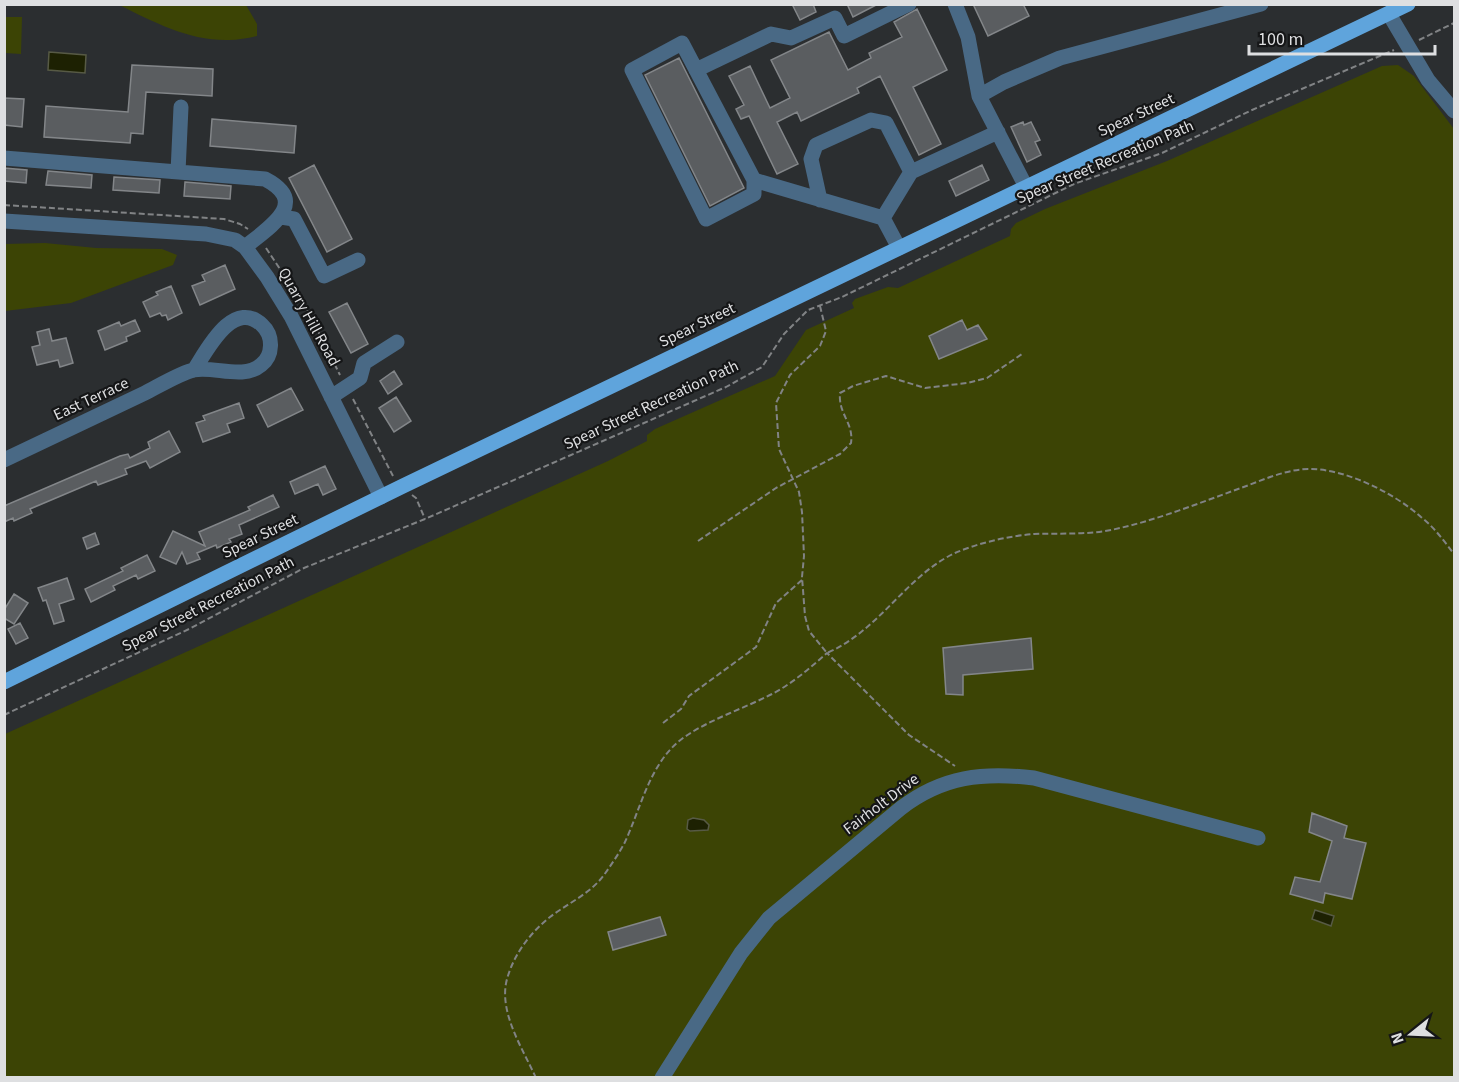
<svg xmlns="http://www.w3.org/2000/svg" width="1459" height="1082" viewBox="0 0 1459 1082" font-family="'Source Sans 3',sans-serif">
	<style>
		.green { fill: #3c4405 }
		.water { fill: #1d2102; stroke: #575a45; stroke-width: 1.5 }
		.building { fill: #5a5d60; stroke: #838689; stroke-width: 1.5 }
		.lines { fill: none; stroke-linecap: round; stroke-linejoin: round }
		.path { stroke: #818385; stroke-width: 2; stroke-dasharray: 6 3; stroke-linecap: butt }
		.minor { stroke: #496985; stroke-width: 15 }
		.major { stroke: #5fa4dc; stroke-width: 15 }
		.labels { text-anchor: middle; dominant-baseline: central; stroke-width: 4.5; stroke-linejoin: round; paint-order: stroke }
		.street-label { font-size: 16px; fill: #dedfe1; stroke: #151617 }
	</style>
	<rect width="100%" height="100%" fill="#2b2e30"/>
	<path class="green" d="M119,5H246L257,24V36C248,38 238,40 229,40C189,41 154,22 119,5Z
		M5,17H22L21,54L5,53Z
		M1398,65L1414,76L1454,129V1077H5V734L608,461L647,441V435L655,429L775,376L806,330L854,308L852,303L855,299L888,287L898,288L1010,236L1011,229L1016,223L1045,209L1167,161L1382,66Z
		M45,243L96,248L162,249L177,255L173,265L71,303L5,311V244Z"/>
	<path class="water" d="M49,52L86,55L85,73L48,70Z
		M693,818L704,820L709,825L708,830L690,831L687,829L688,820Z
		M1315,910L1334,916L1331,926L1312,919Z"/>
	<path class="building" d="M792,4H813L816,12L800,20Z
		M847,4H878L853,17Z
		M973,4H1023L1029,16L988,36Z
		M917,9L947,70L913,87L941,144L919,155L880,76L857,88L859,93L801,121L797,112L777,122L798,164L777,174L749,116L741,119L736,109L744,105L729,76L750,66L770,108L790,98L771,60L829,32L848,70L871,58L869,53L902,37L894,22Z
		M679,58L744,188L710,206L645,75Z
		M132,65L213,69L212,96L146,92L143,134L131,133L130,143L44,137L46,106L128,112Z
		M4,98L24,99L22,127L4,125Z
		M212,119L296,126L294,153L210,146Z
		M1023,122L1024,125L1031,122L1040,140L1035,142L1041,155L1027,162L1011,127Z
		M314,165L352,239L327,252L289,178Z
		M982,165L989,180L956,196L949,181Z
		M4,168L27,170L26,183L4,181Z
		M48,171L92,175L91,188L46,185Z
		M114,177L160,180L159,193L113,190Z
		M185,182L231,186L230,199L184,196Z
		M225,265L235,289L200,305L192,286L205,281L202,275Z
		M171,286L182,313L168,320L166,315L162,316L160,313L150,317L143,302L158,295L156,292Z
		M347,303L368,344L351,353L329,312Z
		M135,320L140,331L126,337L127,341L105,350L98,331L119,322L121,326Z
		M962,320L967,330L978,325L987,339L939,359L929,336Z
		M49,329L52,341L66,338L73,363L60,367L58,360L37,365L32,347L40,345L37,332Z
		M394,371L402,384L388,394L380,381Z
		M291,388L303,410L268,427L257,405Z
		M396,397L411,421L394,432L379,408Z
		M239,403L244,418L227,424L230,432L203,442L196,423L205,420L203,416Z
		M169,431L180,452L150,468L146,461L125,469L127,474L98,485L96,481L30,509L32,513L14,521L13,518L4,522V506L120,456L128,454L130,458L150,448L148,442Z
		M325,466L336,489L323,495L318,484L295,494L290,482Z
		M273,495L279,507L239,525L242,534L229,539L231,542L217,548L216,545L197,553L200,559L187,564L182,552L176,564L160,557L173,531L205,546L199,532L250,510L248,507Z
		M95,533L99,544L87,549L83,538Z
		M147,555L155,571L138,579L136,575L113,586L115,590L91,602L85,589L123,571L121,568Z
		M67,578L74,599L59,604L64,621L54,624L46,600L43,601L38,588Z
		M14,594L28,603L14,624L4,618V610Z
		M20,623L28,638L16,644L8,629Z
		M1031,638L1033,669L963,675V695L946,694L943,648Z
		M1312,813L1347,826L1344,838L1366,843L1352,899L1325,893L1323,903L1290,894L1295,877L1320,882L1332,841L1309,832Z
		M660,917L666,935L613,950L608,932Z"/>
	<g class="lines">
		<path class="path" d="M1419,40L1454,23
			M4,205L224,219L240,224L248,229
			M266,248L308,311L340,375
			M820,306L826,331L820,346L790,375L776,403L779,449L799,492L802,512L804,556L802,577L805,616L809,631L827,653C880,630 906,576 955,553C978,543 1009,536 1034,534C1060,533 1086,535 1111,530C1155,521 1199,503 1241,488C1263,480 1286,469 1310,469C1346,469 1394,493 1421,517C1434,527 1444,541 1454,554
			M353,399L393,476
			M412,495L416,498L425,519
			M698,541L776,488L840,454L851,443C854,423 838,414 840,393L853,386L886,376L925,388L967,383L987,378L1022,354
			M4,715L189,629L304,568L425,519L726,387L762,367L784,334L808,310L842,297L1074,184L1162,153L1252,110L1394,50
			M663,723L681,709L689,696L756,647L776,603L802,580
			M536,1078C523,1049 498,1012 507,979C514,954 530,933 550,917C568,903 590,894 604,875C611,865 618,855 624,844C641,809 649,763 683,738C710,719 743,709 772,694C793,683 810,668 827,653L909,735L955,766"/>
		<path class="minor" d="M955,4L968,37L979,96L1026,187
			M1389,14L1428,80L1454,111
			M696,70L771,34L791,38L835,18L844,36L909,4
			M979,96L1004,82L1060,58L1261,4
			M4,158L265,179C311,203 268,228 245,247
			M178,172L181,107
			M754,180V194L706,219L632,70L682,43L754,180L883,218L899,248
			M820,200L811,159L816,145L871,120L886,123L911,172
			M281,217L294,219L324,276L358,260
			M883,218L911,172L998,132
			M4,221L206,234L235,240L245,247L267,277L291,316L381,497
			M331,397L360,378L364,363L397,342
			M4,460C51,438 98,415 145,393C157,387 182,372 194,370C215,366 243,380 261,365C273,356 274,336 262,325C233,298 207,350 194,370
			M662,1078L741,953L769,918L901,808C943,776 983,772 1034,778L1258,838"/>
		<path class="major" d="M4,682L403,486L1408,4"/>
	</g>
	<g class="labels">
		<g class="street-label">
			<text transform="translate(1136 115) rotate(-25)">Spear Street</text>
			<text transform="translate(1105 162) rotate(-23)">Spear Street Recreation Path</text>
			<text transform="translate(309 317) rotate(61)">Quarry Hill Road</text>
			<text transform="translate(697 325) rotate(-26)">Spear Street</text>
			<text transform="translate(91 399) rotate(-25)">East Terrace</text>
			<text transform="translate(651 405) rotate(-25)">Spear Street Recreation Path</text>
			<text transform="translate(260 536) rotate(-26)">Spear Street</text>
			<text transform="translate(208 604) rotate(-27)">Spear Street Recreation Path</text>
			<text transform="translate(881 804) rotate(-37)">Fairholt Drive</text>
		</g>
	</g>
	<rect width="1459" height="1082" fill="none" stroke="#dedfe1" stroke-width="12"/>
	<g transform="translate(1411 1034) rotate(252)" stroke="#151617" stroke-width="4.5" paint-order="stroke">
	<path d="M0-4.5L10 22L0 15L-10 22Z" fill="#dedfe1"/>
	<text y="-9" font-size="16" font-weight="bold" text-anchor="middle" fill="#dedfe1">N</text>
	</g>
	<path d="M1249 45v9h186v-9" fill="none" stroke="#dedfe1" stroke-width="3"/>
	<text x="1258" y="45" font-size="18" fill="#dedfe1" stroke="#151617" stroke-width="4.5" paint-order="stroke">100 m</text>
</svg>
